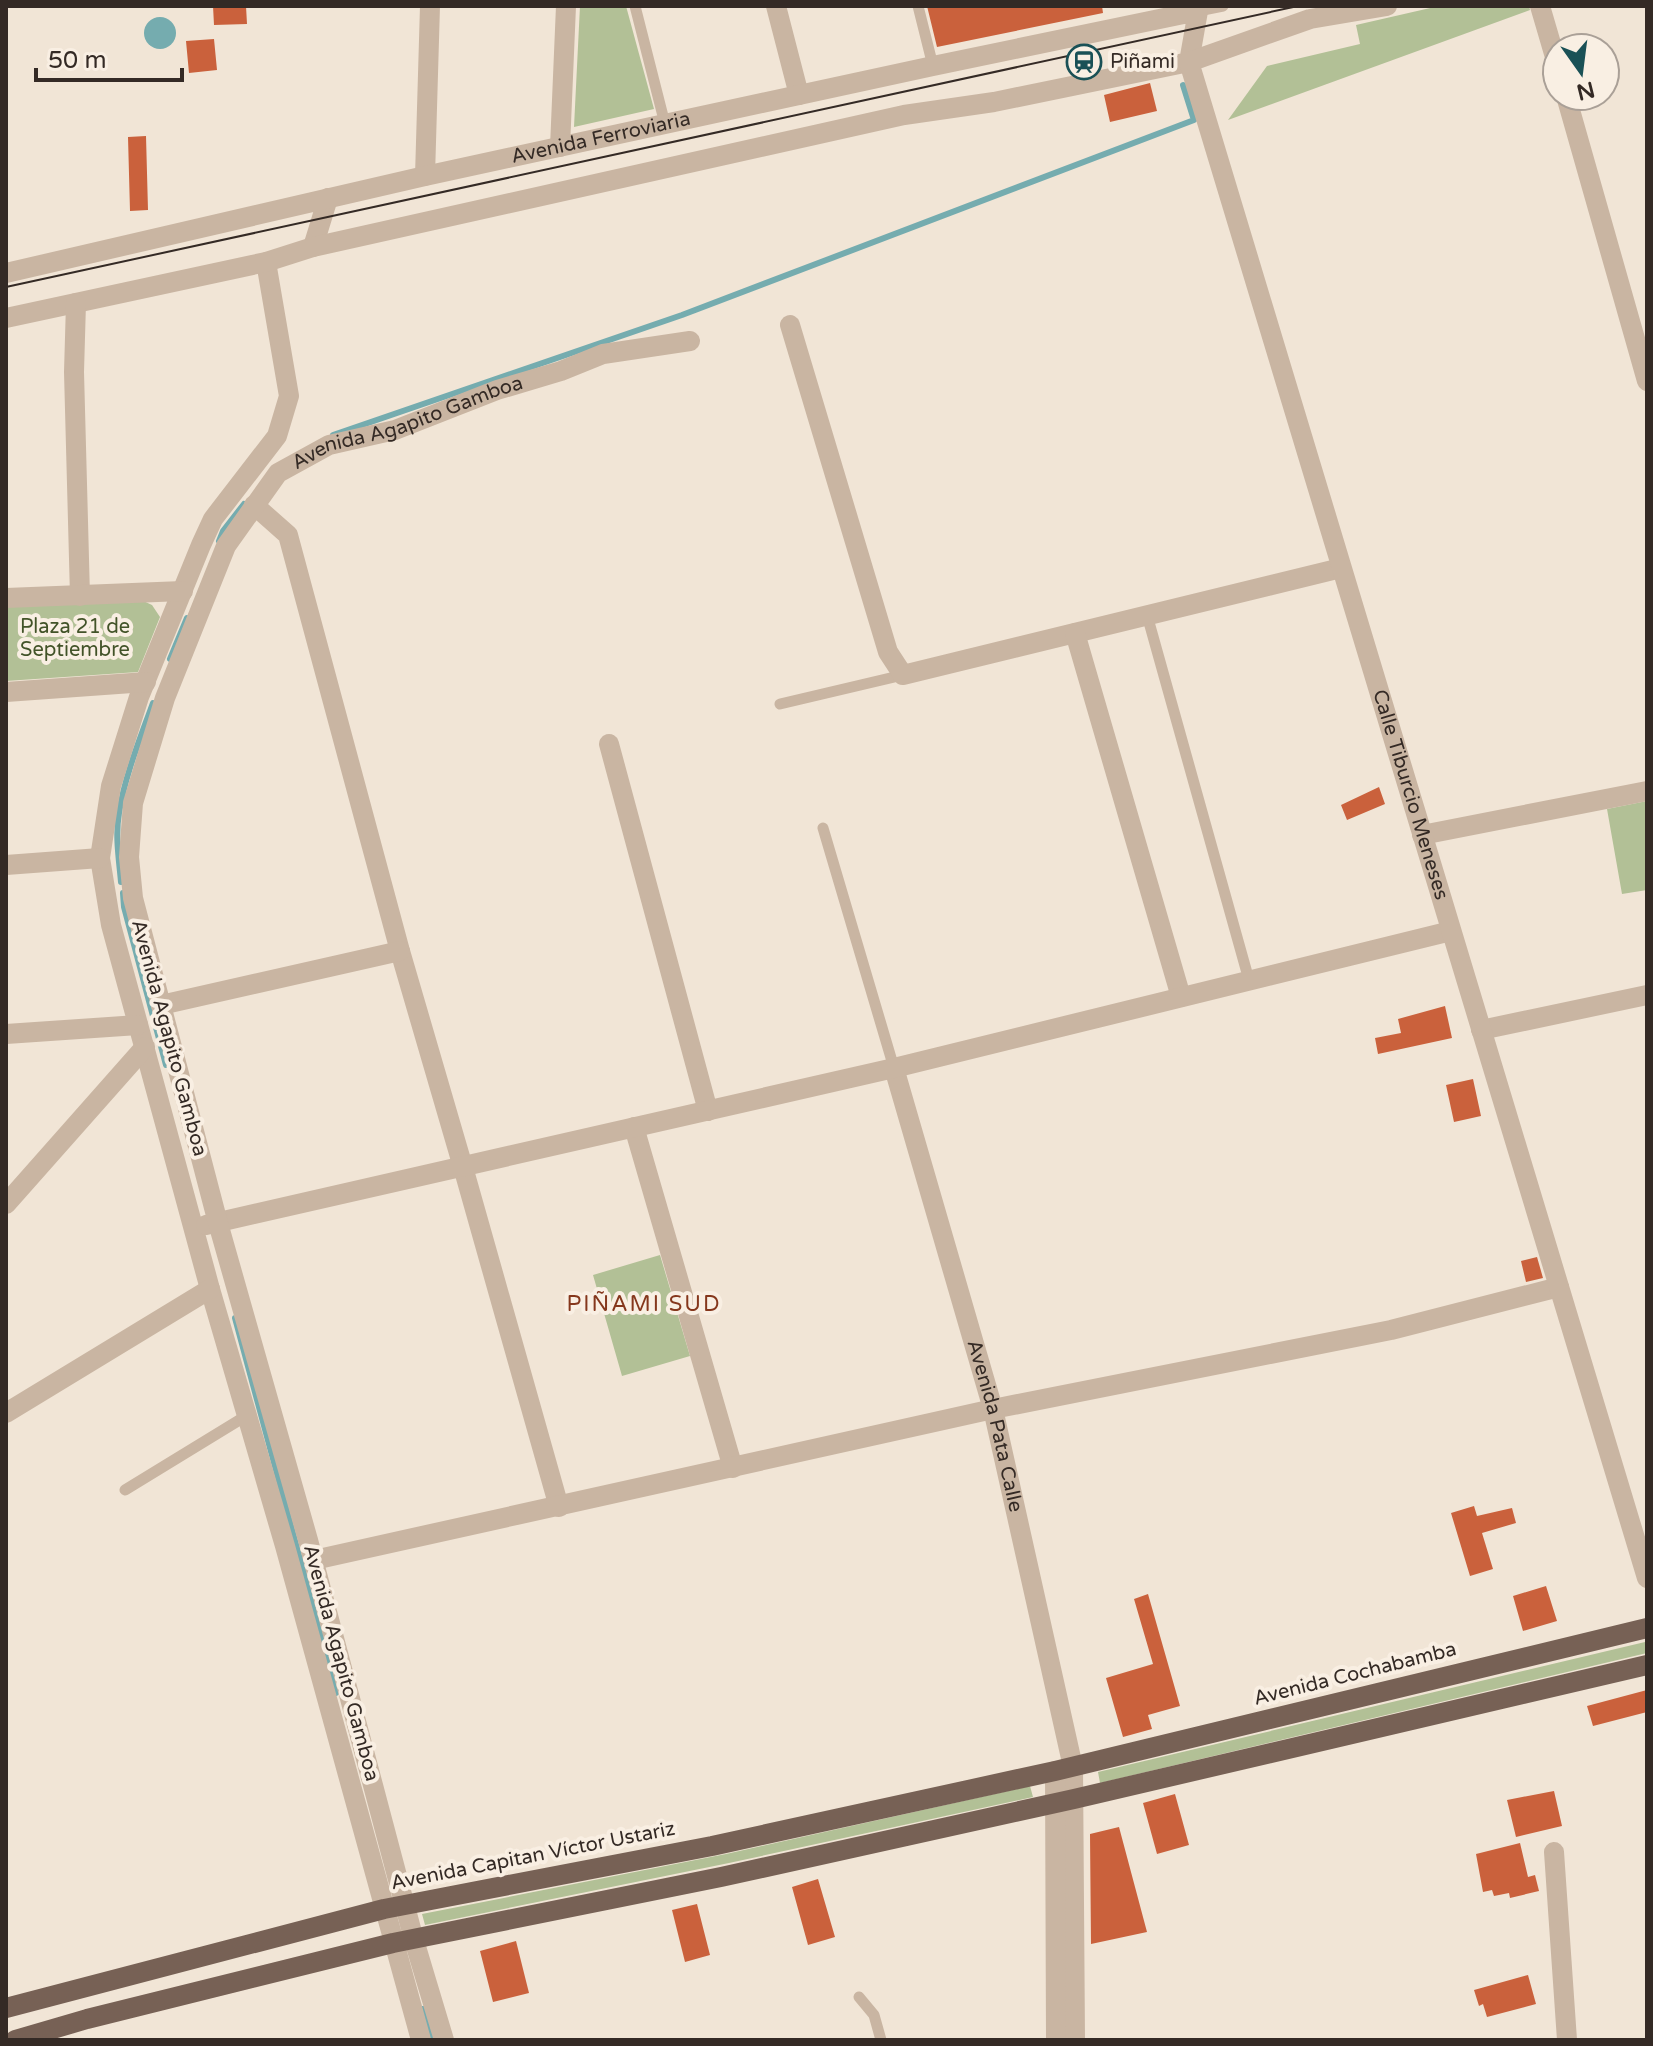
<svg xmlns="http://www.w3.org/2000/svg" width="1653" height="2046" viewBox="0 0 1653 2046" font-family="'Varela Round',sans-serif">
	<style>
		.green { fill: #b2c096 }
		.water { fill: #75acaf }
		.lines { fill: none; stroke-linecap: round; stroke-linejoin: round }
		.stream { stroke: #75acaf; stroke-width: 6 }
		.building { fill: #ca613c }
		.service { stroke: #c9b5a2; stroke-width: 11 }
		.minor { stroke: #c9b5a2; stroke-width: 20 }
		.tertiary { stroke: #c9b5a2; stroke-width: 20 }
		.primary { stroke: #776155; stroke-width: 20 }
		.tram { stroke: #342a25; stroke-width: 2 }
		.labels { text-anchor: middle; dominant-baseline: central; stroke-width: 8; stroke-linejoin: round; paint-order: stroke }
		.poi-label { font-size: 20px; fill: #342a25; stroke: #f9efe3; text-anchor: start }
		.street-label { font-size: 20px; fill: #342a25; stroke: #f9efe3 }
		.park-label { font-size: 20px; fill: #425328; stroke: #f9efe3 }
		.neighbourhood-label { font-size: 22px; letter-spacing: 2px; fill: #85371c; stroke: #f9efe3 }
	</style>
	<rect width="100%" height="100%" fill="#f1e5d6"/>
	<path class="green" d="M580,6H626L654,109L574,127Z
		M1439,6H1529L1530,10L1228,120L1267,66L1360,44L1356,25Z
		M139,599L152,605L160,617L138,672L6,681V604Z
		M1647,801V890L1622,894L1607,809Z
		M660,1255L690,1356L622,1376L593,1275Z
		M1645,1642L1647,1653L1100,1783L1098,1772Z
		M1030,1786L1033,1797L729,1863L425,1925L422,1914L726,1854Z"/>
	<path class="water" d="M144 33a16 16 0 1 1 32 0a16 16 0 1 1-32 0Z"/>
	<g class="lines">
		<path class="stream" d="M333,435L682,315L1194,120L1183,85
			M219,541L223,531L244,504
			M170,659L187,618
			M121,882C119,859 115,836 119,813C125,775 140,739 153,703
			M123,893L124,907L166,1065
			M235,1318L336,1693
			M423,2009L432,2040"/>
	</g>
	<path class="building" d="M213,6H246L247,24L214,25Z
		M927,6H1102L1103,13L937,47Z
		M214,39L217,70L189,73L186,41Z
		M1150,83L1157,111L1110,122L1104,95Z
		M146,136L148,210L130,211L128,137Z
		M1379,787L1385,804L1347,820L1341,805Z
		M1445,1006L1452,1038L1378,1054L1375,1038L1401,1033L1398,1019Z
		M1473,1079L1481,1116L1454,1122L1446,1085Z
		M1537,1257L1543,1278L1526,1282L1521,1261Z
		M1474,1506L1477,1516L1512,1508L1516,1523L1482,1533L1493,1569L1470,1576L1451,1513Z
		M1546,1586L1557,1621L1523,1631L1513,1596Z
		M1148,1594L1180,1706L1148,1715L1152,1729L1123,1737L1106,1678L1153,1664L1134,1599Z
		M1647,1690V1712L1593,1726L1587,1706Z
		M1554,1791L1562,1826L1516,1837L1507,1800Z
		M1175,1794L1189,1845L1157,1854L1143,1803Z
		M1119,1827L1147,1932L1091,1944L1090,1834Z
		M1520,1843L1528,1877L1535,1875L1539,1891L1510,1898L1509,1893L1494,1896L1492,1890L1483,1892L1476,1854Z
		M818,1879L835,1937L808,1945L792,1887Z
		M697,1904L710,1955L685,1962L672,1910Z
		M516,1941L529,1993L493,2002L480,1951Z
		M1528,1975L1536,2004L1487,2017L1483,2004L1479,2006L1474,1990Z"/>
	<g class="lines">
		<path class="service" d="M635,6L665,124
			M918,6L933,66
			M1198,11L1223,6
			M1147,615L1249,980
			M780,704L903,675
			M823,828L894,1068
			M125,1490L246,1416
			M859,1997L874,2015L881,2040"/>
		<g class="minor">
			<path d="M776,6L799,95"/>
			<path d="M1540,6L1557,64"/>
			<path d="M1566,96L1647,381"/>
			<path d="M560,147L566,6"/>
			<path d="M425,176L430,6"/>
			<path d="M313,247L328,198"/>
			<path d="M266,262L289,396L277,436L213,519L201,545L139,697L111,786L100,858L111,925L210,1289L285,1546L421,2040"/>
			<path id="s1" d="M6,273L425,176L933,66L1198,11L1189,62L994,102L904,115L313,247L266,262L6,318"/>
			<path d="M76,303L74,372L80,596"/>
			<path d="M790,325L888,652L903,675L1341,568"/>
			<path d="M254,505L288,535L400,951L463,1167L559,1507"/>
			<path d="M6,598L183,591"/>
			<path d="M1075,633L1181,997"/>
			<path d="M6,692L146,682"/>
			<path d="M609,744L708,1111"/>
			<path d="M1422,835L1647,791"/>
			<path d="M6,865L100,858"/>
			<path d="M161,1005L400,951"/>
			<path d="M1481,1030L1647,995"/>
			<path d="M6,1034L138,1025"/>
			<path id="s2" d="M894,1068L993,1409L1073,1767"/>
			<path d="M634,1127L733,1468"/>
			<path d="M6,1204L145,1047"/>
			<path d="M206,1225L894,1068L1451,931"/>
			<path d="M6,1413L210,1289"/>
			<path d="M314,1560L993,1409L1391,1330L1559,1287"/>
			<path d="M1554,1852L1567,2040"/>
			<path id="s3" d="M444,2040L414,1940L308,1540L218,1223L133,898L129,857L133,803L165,698L226,546L278,473L329,445L395,430L497,390L561,371L603,354L690,341"/>
		</g>
		<g class="tertiary">
			<path id="s4" d="M1387,6L1310,19L1189,62L1647,1578"/>
			<path d="M1073,1767L1075,2040"/>
			<path d="M1055,1771L1056,2040"/>
		</g>
		<path class="primary" d="M6,2008L384,1909L712,1846L1055,1771L1647,1628
			M15,2040L87,2019L393,1943L721,1877L1074,1799L1647,1665"/>
		<path class="tram" d="M6,287L1298,6"/>
	</g>
	<defs>
		<g id="station-ring" transform="scale(1.8)"><circle r="9.5" fill="#f9efe3" stroke="#1a5156" stroke-width="1.5"/><path d="M-3-6H3Q5-6 5-4V2Q5 4 3 4L4.5 6H3L1.5 4h-3L-3 6H-4.5L-3 4Q-5 4-5 2V-4Q-5-6-3-6ZM-3.5-4v3h7v-3ZM-3.5 1v1.5H-2V1ZM2 1v1.5H3.5V1Z" fill="#1a5156"/></g>
	</defs>
	<g fill-rule="evenodd">
		<use href="#station-ring" x="1084" y="62"/>
	</g>
	<g class="labels">
		<g class="poi-label">
			<text x="1110" y="62">Piñami</text>
		</g>
		<g class="street-label">
			<text stroke="none"><textPath href="#s1" startOffset="610">Avenida Ferroviaria</textPath></text>
			<text stroke="none"><textPath href="#s3" startOffset="1782">Avenida Agapito Gamboa</textPath></text>
			<text stroke="none"><textPath href="#s4" startOffset="972">Calle Tiburcio Meneses</textPath></text>
			<text transform="translate(169 1038) rotate(75)">Avenida Agapito Gamboa</text>
			<text stroke="none"><textPath href="#s2" startOffset="372">Avenida Pata Calle</textPath></text>
			<text transform="translate(341 1663) rotate(75)">Avenida Agapito Gamboa</text>
			<text transform="translate(1355 1674) rotate(-14)">Avenida Cochabamba</text>
			<text transform="translate(533 1856) rotate(-11)">Avenida Capitan Víctor Ustariz</text>
		</g>
		<g class="park-label">
			<text x="75" y="627">Plaza 21 de<tspan x="75" dy="23">Septiembre</tspan></text>
		</g>
		<g class="neighbourhood-label">
			<text x="644" y="1304">PIÑAMI SUD</text>
		</g>
	</g>
	<rect width="1653" height="2046" fill="none" stroke="#342a25" stroke-width="16"/>
	<g transform="translate(1581 72) rotate(166)"><circle r="38" fill="#f9efe3" stroke="#aaa097" stroke-width="2"/>
	<path d="M0-6L14 30L0 20L-14 30Z" fill="#1a5156"/>
	<text y="-12" font-size="22" font-weight="bold" text-anchor="middle" fill="#342a25">N</text>
	</g>
	<path d="M36 68v12h146v-12" fill="none" stroke="#342a25" stroke-width="4"/>
	<text x="48" y="68" font-size="24" fill="#342a25" stroke="#f9efe3" stroke-width="6" paint-order="stroke">50 m</text>
</svg>
